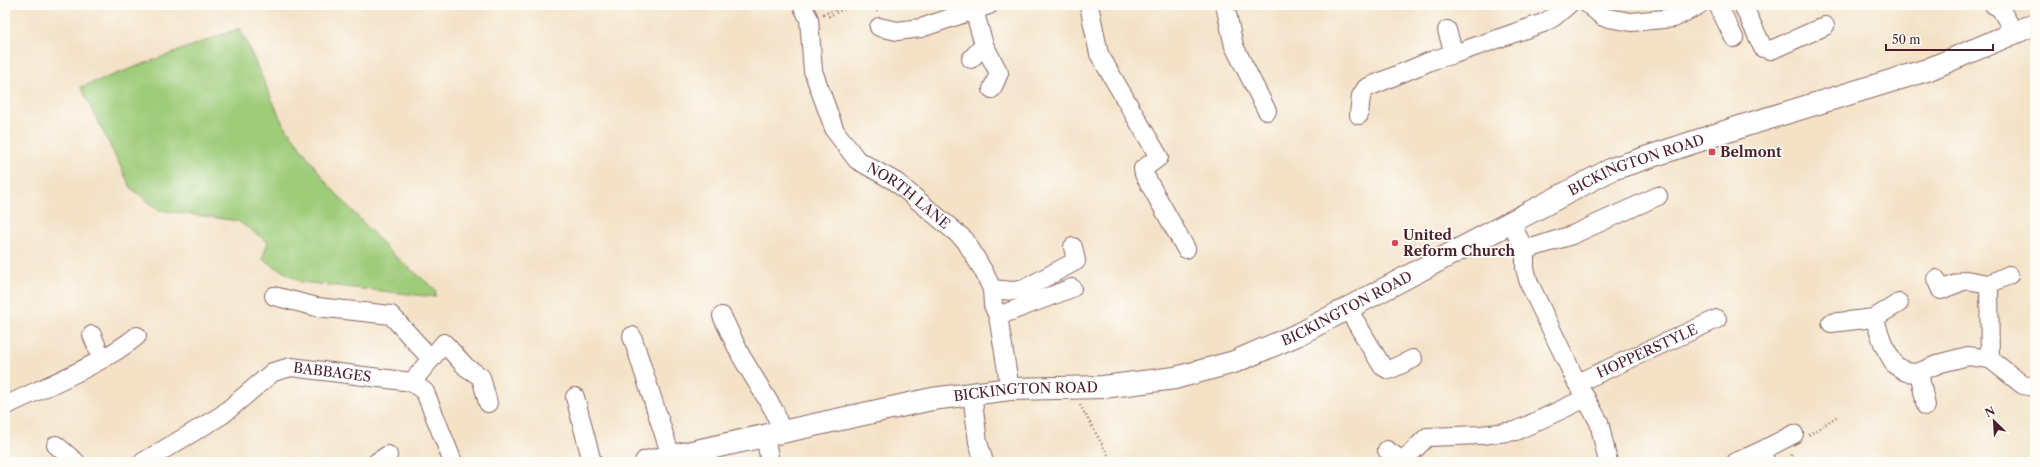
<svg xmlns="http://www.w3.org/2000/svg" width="2040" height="467" viewBox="0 0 2040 467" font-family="'Libre Caslon Text',serif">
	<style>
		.green { fill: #9ecc79; stroke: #747652 }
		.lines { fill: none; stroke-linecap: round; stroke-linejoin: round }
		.minor-casing { stroke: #866362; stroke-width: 20 }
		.major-casing { stroke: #866362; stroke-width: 24 }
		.path { stroke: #866362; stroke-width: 2.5; stroke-dasharray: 1 3; stroke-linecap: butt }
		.minor { stroke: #fff; stroke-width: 18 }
		.major { stroke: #fff; stroke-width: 22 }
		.poi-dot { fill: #d1495b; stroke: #fdfcf7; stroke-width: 1.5 }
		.labels { text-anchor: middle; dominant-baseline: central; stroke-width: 3.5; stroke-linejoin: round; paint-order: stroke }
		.poi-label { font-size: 14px; font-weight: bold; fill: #4a1f2b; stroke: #fdfcf7; text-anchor: start }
		.street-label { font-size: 14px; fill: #4a1f2b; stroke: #fdfcf7 }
	</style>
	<rect width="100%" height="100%" fill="#fdfcf7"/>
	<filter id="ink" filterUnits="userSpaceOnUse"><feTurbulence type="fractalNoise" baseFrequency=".025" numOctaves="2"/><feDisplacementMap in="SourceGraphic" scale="8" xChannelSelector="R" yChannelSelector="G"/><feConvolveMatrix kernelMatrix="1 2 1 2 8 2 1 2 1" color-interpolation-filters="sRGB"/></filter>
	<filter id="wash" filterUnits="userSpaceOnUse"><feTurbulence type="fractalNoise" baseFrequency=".012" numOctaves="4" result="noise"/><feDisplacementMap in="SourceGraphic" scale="16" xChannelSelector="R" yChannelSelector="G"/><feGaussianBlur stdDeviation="0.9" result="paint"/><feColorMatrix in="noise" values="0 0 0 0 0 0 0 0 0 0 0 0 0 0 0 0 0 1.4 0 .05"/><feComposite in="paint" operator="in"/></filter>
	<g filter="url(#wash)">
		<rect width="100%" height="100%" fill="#f4e2c7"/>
		<path class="green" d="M240,28L282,122L326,182L390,252L436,290L435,297L301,282L262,259L268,242L238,221L159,210L131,188L81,87Z"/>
	</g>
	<g filter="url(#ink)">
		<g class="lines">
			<g class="minor-casing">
				<g id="minor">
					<path id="s1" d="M802,5L809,19L813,71L835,131L857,160L896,182L965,240L984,272L992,289L993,305L998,316L1010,389"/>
					<path d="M1089,5L1099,54L1159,157L1143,169L1144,174L1186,249"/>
					<path d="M1225,5L1234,46L1267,111"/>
					<path d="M1589,5L1603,17L1631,22L1674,18L1699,5"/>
					<path d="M1718,5L1734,38"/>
					<path d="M1743,5L1763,48L1771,50L1825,26"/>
					<path d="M1994,5L2000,8L2015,34"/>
					<path d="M974,10L984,45L999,73L992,89"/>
					<path d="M879,27L897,31L921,28L989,5"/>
					<path d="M1454,54L1543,23L1554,17L1568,5"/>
					<path d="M971,59L984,45"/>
					<path d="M1359,115L1361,96L1366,88L1433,60L1454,54L1447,30"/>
					<path d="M1510,222L1525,250V268L1529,283L1577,383L1599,422L1608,462"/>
					<path d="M1525,250L1572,235L1658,196"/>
					<path d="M1936,279L1941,290L1966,280L1989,284L1990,359"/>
					<path d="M1989,284L2009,275"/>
					<path d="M992,289L1013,291L1024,289L1076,261L1073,247"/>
					<path d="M274,296L317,307L391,315L431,359"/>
					<path d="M1348,309L1382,366L1389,370L1413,359"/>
					<path d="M722,316L741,356L775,412L781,432"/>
					<path d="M998,316L1072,288"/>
					<path d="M1874,318L1884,346L1895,365L1906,372L1917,373L1941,363L1968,356L1990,359L2023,385L2035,387"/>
					<path d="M1831,323L1874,318L1899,303"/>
					<path d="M92,335L102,359"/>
					<path d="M632,336L671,456"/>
					<path d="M1919,372L1926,406"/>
					<path d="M412,382L444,343L466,367L481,377L488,403"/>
					<path id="s2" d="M1577,383L1717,319"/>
					<path d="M972,394L978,442L984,462"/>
					<path d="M575,397L592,462"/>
					<path d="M5,406C46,386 103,364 137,336"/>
					<path d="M765,436L770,462"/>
					<path d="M56,445L76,462"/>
					<path d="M1387,450L1404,462"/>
					<path d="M1403,461L1427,437L1481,435L1516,431L1586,398"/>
					<path id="s3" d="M143,462L222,415L273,372L291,367L412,382L425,392L453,462"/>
					<path d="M377,462L388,455"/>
					<path d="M1736,462L1759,452"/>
					<path d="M1766,462L1759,452L1794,434"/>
				</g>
			</g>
			<g class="major-casing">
				<g id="major">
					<path id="s4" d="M646,462L932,399L1010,389L1103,387L1175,378L1234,362L1297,335L1612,169L1746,125L1927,70L2035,24"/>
				</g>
			</g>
			<path class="path" d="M872,5L877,12
				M827,12L829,16L853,5
				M823,14L849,5
				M1080,405L1112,462
				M1809,435L1839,415
				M1786,462L1793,453"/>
			<use href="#minor" class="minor"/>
			<use href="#major" class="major"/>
		</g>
	</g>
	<g class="poi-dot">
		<rect x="1708" y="148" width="8" height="8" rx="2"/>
		<circle cx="1395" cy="243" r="4"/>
	</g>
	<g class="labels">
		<g class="poi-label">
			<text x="1720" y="152">Belmont</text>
			<text x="1403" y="235">United<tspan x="1403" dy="16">Reform Church</tspan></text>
		</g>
		<g class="street-label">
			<text stroke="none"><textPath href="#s4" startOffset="1047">BICKINGTON ROAD</textPath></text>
			<text stroke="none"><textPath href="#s1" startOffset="231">NORTH LANE</textPath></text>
			<text stroke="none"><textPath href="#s4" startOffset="723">BICKINGTON ROAD</textPath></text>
			<text stroke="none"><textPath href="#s2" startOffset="77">HOPPERSTYLE</textPath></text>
			<text stroke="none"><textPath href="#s3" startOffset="219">BABBAGES</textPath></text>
			<text stroke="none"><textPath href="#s4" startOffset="387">BICKINGTON ROAD</textPath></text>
		</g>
	</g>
	<rect width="2040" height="467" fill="none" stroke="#fdfcf7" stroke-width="20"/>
	<g transform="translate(1994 421) rotate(335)" stroke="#fdfcf7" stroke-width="3" paint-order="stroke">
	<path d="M0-3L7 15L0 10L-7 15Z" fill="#4a1f2b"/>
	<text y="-6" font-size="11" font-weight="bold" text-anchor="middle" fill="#4a1f2b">N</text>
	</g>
	<path d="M1886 44v6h107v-6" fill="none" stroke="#4a1f2b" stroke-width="2"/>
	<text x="1892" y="44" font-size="12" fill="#4a1f2b" stroke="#fdfcf7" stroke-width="3" paint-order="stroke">50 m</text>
</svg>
